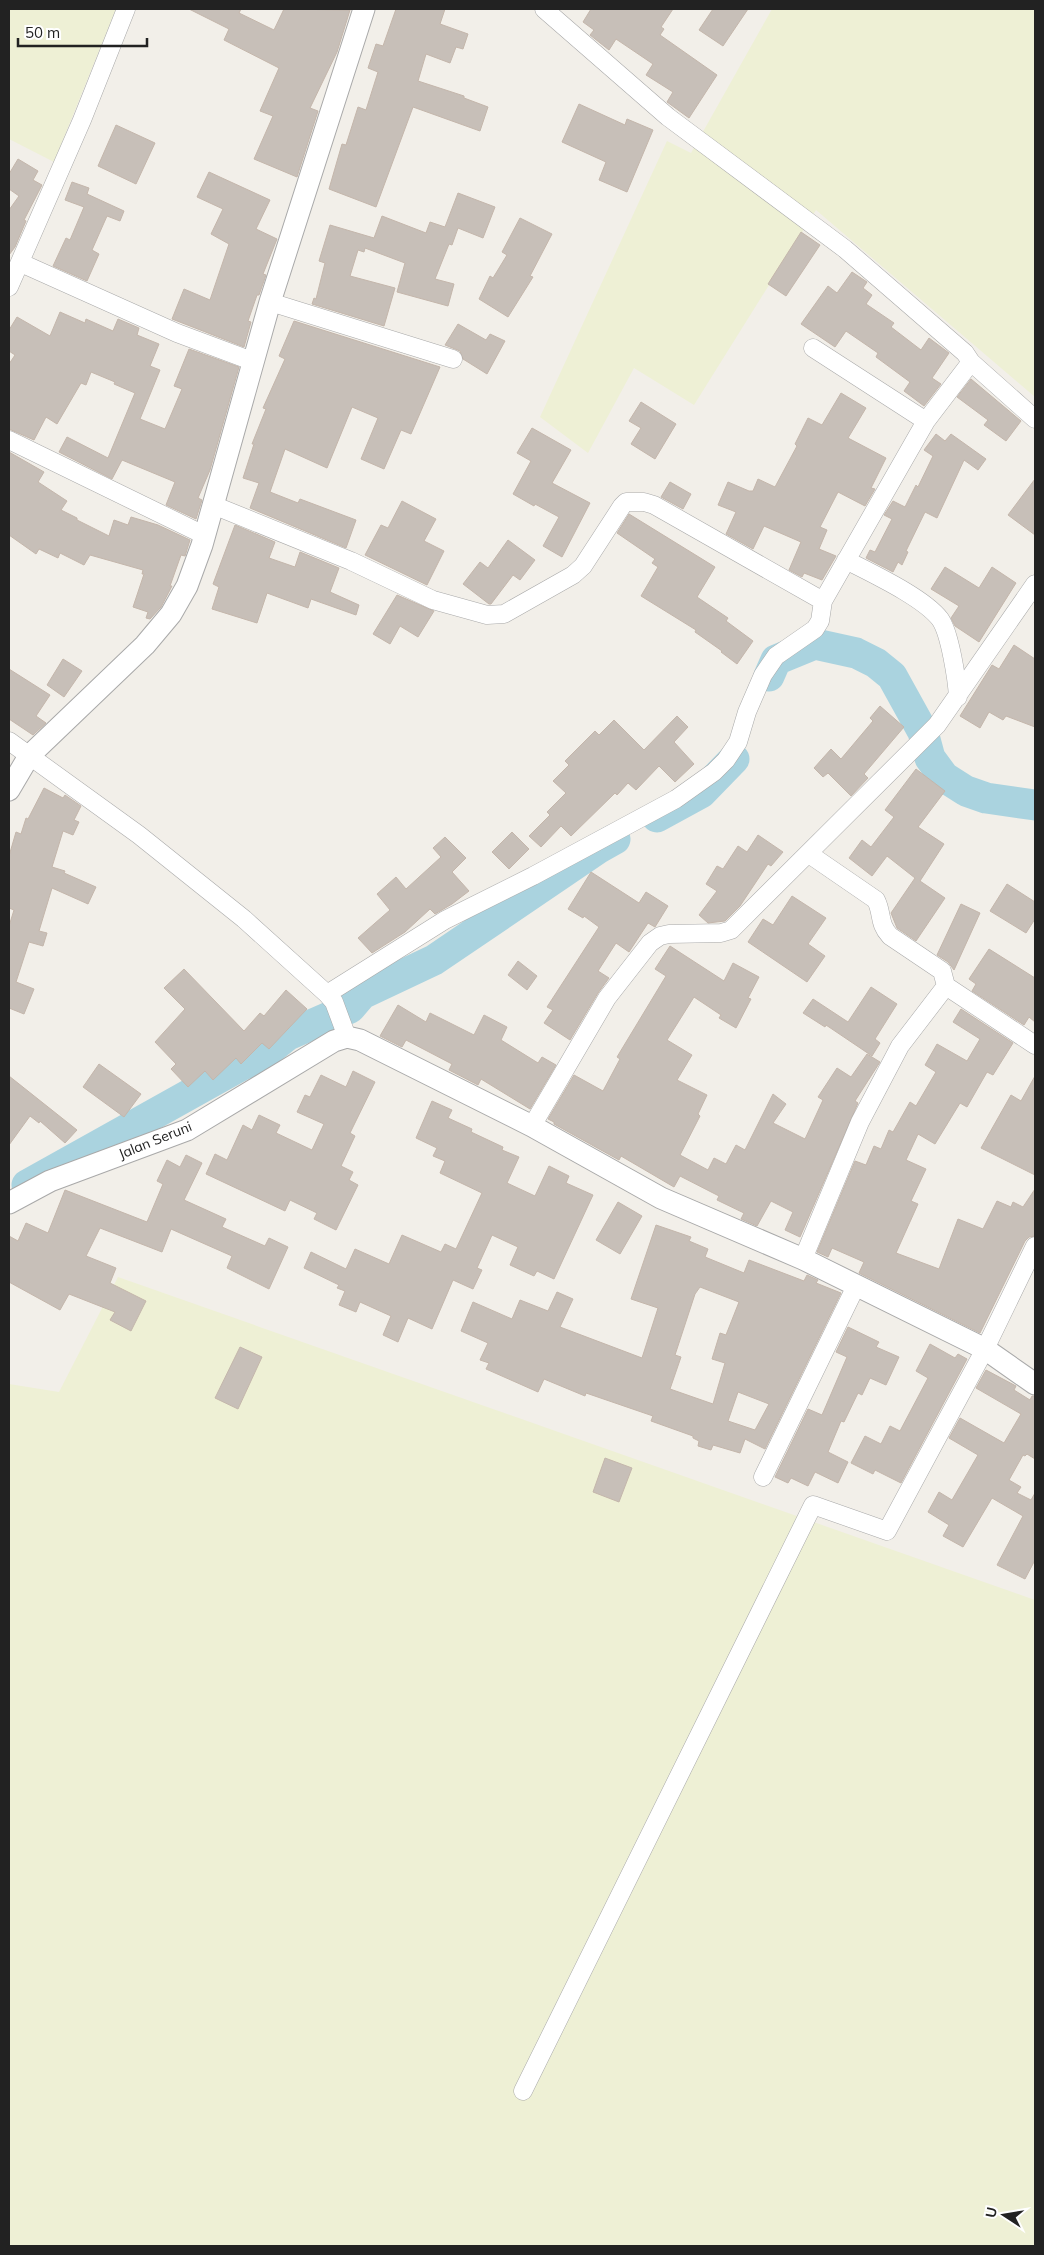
<svg xmlns="http://www.w3.org/2000/svg" width="1044" height="2255" viewBox="0 0 1044 2255" font-family="Mulish,sans-serif">
	<style>
		.farmland { fill: #eef0d5 }
		.lines { fill: none; stroke-linecap: round; stroke-linejoin: round }
		.river { stroke: #aad3df; stroke-width: 31 }
		.building { fill: #c7bfb8; stroke: #c4b6ab; fill-rule: evenodd }
		.minor-casing { stroke: #a9a9a9; stroke-width: 19 }
		.tertiary-casing { stroke: #a9a9a9; stroke-width: 23 }
		.minor { stroke: #fff; stroke-width: 18 }
		.tertiary { stroke: #fff; stroke-width: 21 }
		.labels { text-anchor: middle; dominant-baseline: central; stroke-width: 4.5; stroke-linejoin: round; paint-order: stroke }
		.street-label { font-size: 14px; fill: #222; stroke: #fff }
	</style>
	<rect width="100%" height="100%" fill="#f2efe9"/>
	<path class="farmland" d="M9,9H116L54,162L9,139Z
		M772,9H1035V397L816,210L694,405L634,368L588,453L540,417L667,141L691,153Z
		M118,1277L1035,1600V2246H9V1384L59,1392Z"/>
	<g class="lines">
		<path class="river" d="M769,676L776,660L815,644L856,653L876,663L892,676L923,732L930,758L944,777L966,791L986,798L1035,805
			M657,817L701,793L734,759
			M27,1185L242,1065L258,1059L288,1035L350,1008L362,994L434,960L599,848L615,839"/>
	</g>
	<path class="building" d="M189,9H241L239,13L274,30L284,9L350,10L337,52L310,108L318,111L297,177L254,159L273,116L260,111L279,68L224,40L229,29Z
		M396,9H445L440,24L468,34L463,49L456,47L450,63L426,54L418,81L464,96V98L488,107L480,131L413,107L376,207L329,189L342,144L346,145L358,107L366,110L378,72L368,68L376,44L383,46Z
		M591,9H673L661,27L664,29L660,35L717,75L689,118L667,102L673,92L646,75L653,64L616,39L609,50L590,35L594,30L583,22Z
		M713,9H748L723,46L699,30Z
		M579,104L625,125L627,119L653,130L627,192L599,180L606,162L562,142Z
		M116,125L155,143L136,184L98,166Z
		M18,159L38,171L33,180L42,185L24,220L26,221L15,247L9,255V210L19,196L9,189V174Z
		M209,172L270,200L256,229L277,239L263,274L266,275L259,295H257L248,321L251,322L244,347L172,319L184,289L210,300L229,244L211,234L223,209L197,197Z
		M72,182L89,188L87,194L124,211L120,221L107,216L92,250L99,254L87,281L53,266L66,238L70,240L84,207L65,200Z
		M458,193L495,207L483,238L458,228L452,245L449,244L435,279L454,284L448,306L397,292L405,263L365,248L364,252L358,250L350,276L395,288L384,326L312,304L314,298L316,299L325,263L319,261L330,225L374,238L382,216L426,233L430,222L445,227Z
		M520,218L552,234L530,276L533,277L508,317L479,299L490,276L493,278L507,255L502,252Z
		M801,232L820,245L786,296L768,284Z
		M852,272L867,282L863,288L872,295L866,304L894,323L891,327L921,350L929,338L949,353L932,378L941,384L924,406L904,391L910,382L876,357L878,353L846,331L835,347L801,324L828,286L837,293Z
		M60,312L85,323L86,319L113,331L118,319L139,328L137,335L159,344L150,366L160,370L140,419L165,429L182,389L174,386L189,349L239,367L210,470L198,498L202,500L196,519L166,505L175,482L122,460L112,479L59,452L67,437L108,458L135,393L114,384L115,382L91,372L86,385L81,383L57,424L46,417L34,440L9,429V364L15,355L9,351V330L17,317L50,336Z
		M294,321L440,367L411,434L401,430L384,469L361,459L378,418L352,407L327,468L285,449L270,492L298,503L300,499L356,520L346,548L250,508L259,483L243,478L254,444H252L266,409L263,408L285,359L279,356Z
		M458,324L486,340L490,334L505,341L487,374L463,359L460,351L445,345Z
		M971,379L1021,421L1006,441L984,425L988,420L957,397Z
		M841,393L866,408L848,438L886,458L871,488L875,489L865,506L838,492L820,527L827,530L819,549L836,556L822,580L804,573L802,577L789,570L801,542L764,526L753,549L726,534L736,512L718,505L728,482L749,491H753L758,479L775,487L797,446L795,444L808,418L822,425Z
		M641,402L676,424L655,459L631,444L641,428L629,421Z
		M532,428L571,450L552,483L590,503L562,557L543,546L559,517L535,504L534,506L513,494L531,461L517,453Z
		M936,434L945,441L951,434L986,459L978,470L964,460L937,518L925,512L906,551L908,552L902,565L898,562L893,572L866,558L870,550L875,552L892,519L884,515L893,501L905,507L916,485L918,487L933,456L924,450Z
		M9,452L44,472L38,482L67,501L61,510L77,518V520L109,536L114,520L128,525L131,517L158,525L190,540L185,556L181,555L170,586H172L161,607L150,619L146,618L148,612L133,607L144,574H142L143,570L90,555L84,565L60,553L58,558L39,549L36,554L9,535Z
		M1035,479V535L1008,515Z
		M670,482L691,494L683,509L661,497Z
		M402,501L436,519L424,541L444,551L427,585L365,555L381,525L388,528Z
		M629,514L715,567L697,597L728,618L726,621L753,641L737,664L721,652L722,651L695,632L696,630L641,596L658,567L652,563L655,559L617,533Z
		M235,525L275,542L269,558L295,567L300,552L339,568L330,592L359,605L356,615L311,599L308,608L267,593L257,623L212,609L219,587L213,584Z
		M508,540L535,560L520,580L513,575L491,604H489L463,584L480,562L488,568Z
		M945,567L979,588L992,567L1016,583L979,642L955,626L951,618L959,606L931,589Z
		M397,595L434,611L418,637L400,626L390,644L373,634Z
		M1014,645L1035,659V727L1006,716L1003,720L989,712L980,728L960,716L992,665L999,669Z
		M63,659L82,671L64,697L47,685Z
		M9,669L50,695L36,716L46,723L33,735L9,719Z
		M880,706L904,727L864,774L868,778L851,796L828,773L823,777L814,768L831,749L841,759L873,721L870,718Z
		M677,716L688,727L674,742L694,764L675,782L659,766L636,790L628,783L617,795L615,793L571,836L561,826L541,847L529,836L550,815L547,812L566,793L553,781L569,765L565,761L595,731L599,735L614,720L644,750Z
		M916,769L945,791L918,827L944,844L920,881L945,898L916,941L897,928L891,913L915,878L887,856L872,876L849,858L862,840L871,847L894,817L885,810Z
		M44,788L63,798L65,795L81,806L74,820L79,822L73,835L63,831L52,867L65,871L64,873L96,887L88,904L52,888L39,931L47,933L43,946L29,942L16,982L34,989L24,1014L9,1008V926L14,910L9,908V856L16,832L21,834L26,818L28,819Z
		M512,832L529,849L509,869L492,852Z
		M758,835L783,852L771,866L768,864L740,906L725,921L708,923L699,915L717,891L706,884L717,866L723,869L738,846L747,852Z
		M445,837L466,858L452,872L469,891L452,904L435,914L430,909L405,932L372,953L358,938L390,910L377,894L396,877L406,889L441,857L433,848Z
		M591,872L639,903L646,892L668,906L655,927L648,923L629,952L616,943L598,971L609,978L598,993L570,1040L544,1023L553,1010L547,1007L599,927L584,916L583,918L568,909Z
		M1007,884L1035,902V919L1026,933L990,911Z
		M792,896L826,918L808,944L825,956L807,982L748,942L763,919L773,925Z
		M961,904L980,913L954,970L948,962L937,955Z
		M670,946L724,981L733,963L759,977L748,998L751,999L736,1028L719,1018L721,1015L694,997L667,1040L692,1055L677,1080L707,1095L698,1114L700,1116L680,1155L708,1170L714,1158L726,1164L736,1145L745,1150L773,1094L786,1104L773,1123L805,1139L823,1100L818,1097L837,1068L851,1077L867,1054L880,1062L855,1101L858,1103L800,1237L785,1230L793,1212L771,1201L757,1226L741,1219L744,1213L717,1200L719,1196L680,1176L674,1187L621,1156L619,1160L554,1124V1122L548,1119L574,1075L603,1091L620,1059L617,1057L666,976L655,969Z
		M989,949L1035,978V1022L1029,1017L1024,1025L972,991L976,984L969,979Z
		M518,961L537,976L527,990L508,975Z
		M184,969L244,1031L260,1013L264,1016L286,990L307,1009L269,1049L262,1043L241,1064L236,1058L213,1080L205,1071L188,1087L171,1069L176,1064L155,1042L185,1009L164,988Z
		M871,987L897,1004L875,1039L880,1043L872,1056L826,1025L825,1027L803,1013L813,999L848,1022Z
		M398,1005L426,1022L430,1013L474,1035L484,1015L507,1027L501,1040L538,1063L542,1057L556,1065L530,1109L481,1079L478,1085L449,1070L452,1064L406,1040L402,1047L380,1036Z
		M961,1009L1013,1043L993,1075L987,1072L967,1107L960,1103L935,1144L918,1134L906,1160L926,1169L911,1201L918,1204L896,1253L939,1269L958,1219L983,1229L997,1201L1011,1207L1013,1202L1023,1207L1035,1189V1236L1029,1237L1025,1241L980,1333L859,1273L864,1262L832,1248L828,1257L817,1252L855,1161L866,1165L874,1146L881,1149L889,1130L893,1132L910,1102L916,1106L936,1072L925,1065L937,1044L967,1061L980,1039L953,1022Z
		M99,1064L141,1094L124,1117L83,1087Z
		M353,1071L375,1082L350,1133L355,1136L341,1166L353,1172L349,1180L358,1185L336,1230L314,1219L317,1213L290,1200L285,1211L206,1174L215,1154L227,1160L243,1125L252,1130L259,1115L280,1125L276,1133L312,1150L324,1124L297,1112L305,1095L310,1097L321,1075L346,1087Z
		M9,1076L77,1130L65,1143L40,1121L39,1123L30,1116L9,1145Z
		M1035,1076V1175L981,1148L1011,1095L1021,1101Z
		M432,1101L452,1110L448,1118L472,1129L471,1132L503,1147L502,1150L519,1157L507,1183L535,1196L549,1166L569,1176L566,1183L593,1195L554,1279L537,1271L534,1276L510,1265L518,1247L492,1235L477,1268L482,1270L473,1289L453,1280L432,1329L408,1318L398,1342L383,1335L391,1316L360,1302L356,1312L339,1305L345,1291L337,1288L339,1285L304,1268L311,1252L346,1269L355,1249L389,1264L402,1235L441,1252L445,1244L456,1249L482,1193L440,1173L445,1161L433,1156L437,1148L416,1138Z
		M186,1155L202,1163L184,1200L226,1219L222,1227L265,1246L269,1238L288,1247L269,1289L227,1268L232,1256L171,1229L162,1252L100,1228L86,1256L116,1268L110,1283L146,1301L131,1331L110,1320L115,1312L69,1294L60,1310L9,1282V1236L18,1241L26,1223L48,1233L65,1190L147,1222L163,1184L157,1181L167,1160L180,1167Z
		M618,1202L642,1216L620,1254L596,1240Z
		M656,1225L691,1237L689,1241L708,1249L705,1257L744,1273L749,1260L804,1281L807,1275L818,1280L816,1283L841,1293L765,1449L745,1439L740,1453L713,1445L711,1450L698,1446L699,1441L693,1438V1436L651,1421L653,1416L586,1393L585,1396L544,1379L538,1392L486,1369L489,1363L480,1360L488,1343L461,1331L473,1302L512,1319L520,1300L548,1311L557,1292L573,1299L560,1327L642,1358L658,1308L631,1299ZM700,1287L739,1302L726,1335L720,1333L712,1359L725,1363L713,1404L670,1389L681,1357L675,1355L695,1294ZM738,1392L769,1404L755,1430L728,1421Z
		M848,1327L879,1342L876,1347L899,1357L886,1385L870,1378L862,1395L858,1393L844,1422L841,1421L828,1452L848,1462L838,1483L815,1472L808,1486L791,1478L788,1483L775,1477L808,1409L822,1415L847,1357L836,1352Z
		M930,1344L955,1358L958,1354L967,1359L901,1483L875,1470L873,1474L851,1463L865,1436L881,1444L890,1426L900,1431L928,1378L916,1371Z
		M240,1347L262,1357L238,1409L215,1398Z
		M986,1370L1016,1386L1014,1390L1030,1400L1032,1396H1035V1459L1027,1454L1025,1456L1023,1455L1009,1480L1021,1487L1017,1493L1031,1500L1035,1493V1560L1025,1579L997,1565L1023,1516L992,1498L963,1547L943,1536L949,1525L928,1512L939,1492L952,1500L978,1455L949,1438L960,1418L1004,1443L1021,1414L976,1388Z
		M605,1458L632,1468L619,1502L593,1492Z"/>
	<g class="lines">
		<g class="minor-casing">
			<path id="minor" d="M544,9L668,117L845,249L965,353L971,362L1035,419
				M21,263L177,333L252,361
				M9,287L82,120L126,9
				M270,302L453,359
				M813,348L926,421
				M9,440L204,535
				M213,505L351,561L433,600L487,615L504,614L573,575L583,566L622,506L626,502H644L654,505L823,601L926,421L971,362
				M846,560C871,573 923,597 940,619C950,633 957,680 958,697
				M9,741L139,835L244,919L327,994L334,1002L347,1037
				M809,854L876,900C883,914 878,923 890,936L942,971L946,986L1035,1045
				M327,994L445,920L533,876L676,799L714,772L726,760L738,742L747,712L763,675L776,656L815,629L820,621L823,601
				M532,1126L607,998L650,943L660,936L669,934L721,933L731,930L937,725L1035,584
				M803,1259L860,1122L900,1046L946,986
				M763,1477L856,1286
				M523,2091L813,1505L887,1531L985,1349L1035,1246"/>
		</g>
		<g class="tertiary-casing">
			<path id="tertiary" d="M9,790L29,756L145,645L171,614L187,586L202,545L270,302L364,9
				M9,1203L50,1181L187,1130L334,1041L347,1037L360,1040L532,1126L661,1198L803,1259L985,1349L1035,1384"/>
		</g>
		<use href="#minor" class="minor"/>
		<use href="#tertiary" class="tertiary"/>
	</g>
	<g class="labels">
		<g class="street-label">
			<text transform="translate(155 1140) rotate(-22)">Jalan Seruni</text>
		</g>
	</g>
	<rect width="1044" height="2255" fill="none" stroke="#222222" stroke-width="20"/>
	<g transform="translate(1004 2215) rotate(282)" stroke="#ffffff" stroke-width="4" paint-order="stroke">
	<path d="M0-4L9 19L0 12L-9 19Z" fill="#222222"/>
	<text y="-8" font-size="14" font-weight="bold" text-anchor="middle" fill="#222222">U</text>
	</g>
	<path d="M18 38v8h129v-8" fill="none" stroke="#222222" stroke-width="2.5"/>
	<text x="25" y="38" font-size="15" fill="#222222" stroke="#ffffff" stroke-width="4" paint-order="stroke">50 m</text>
</svg>
